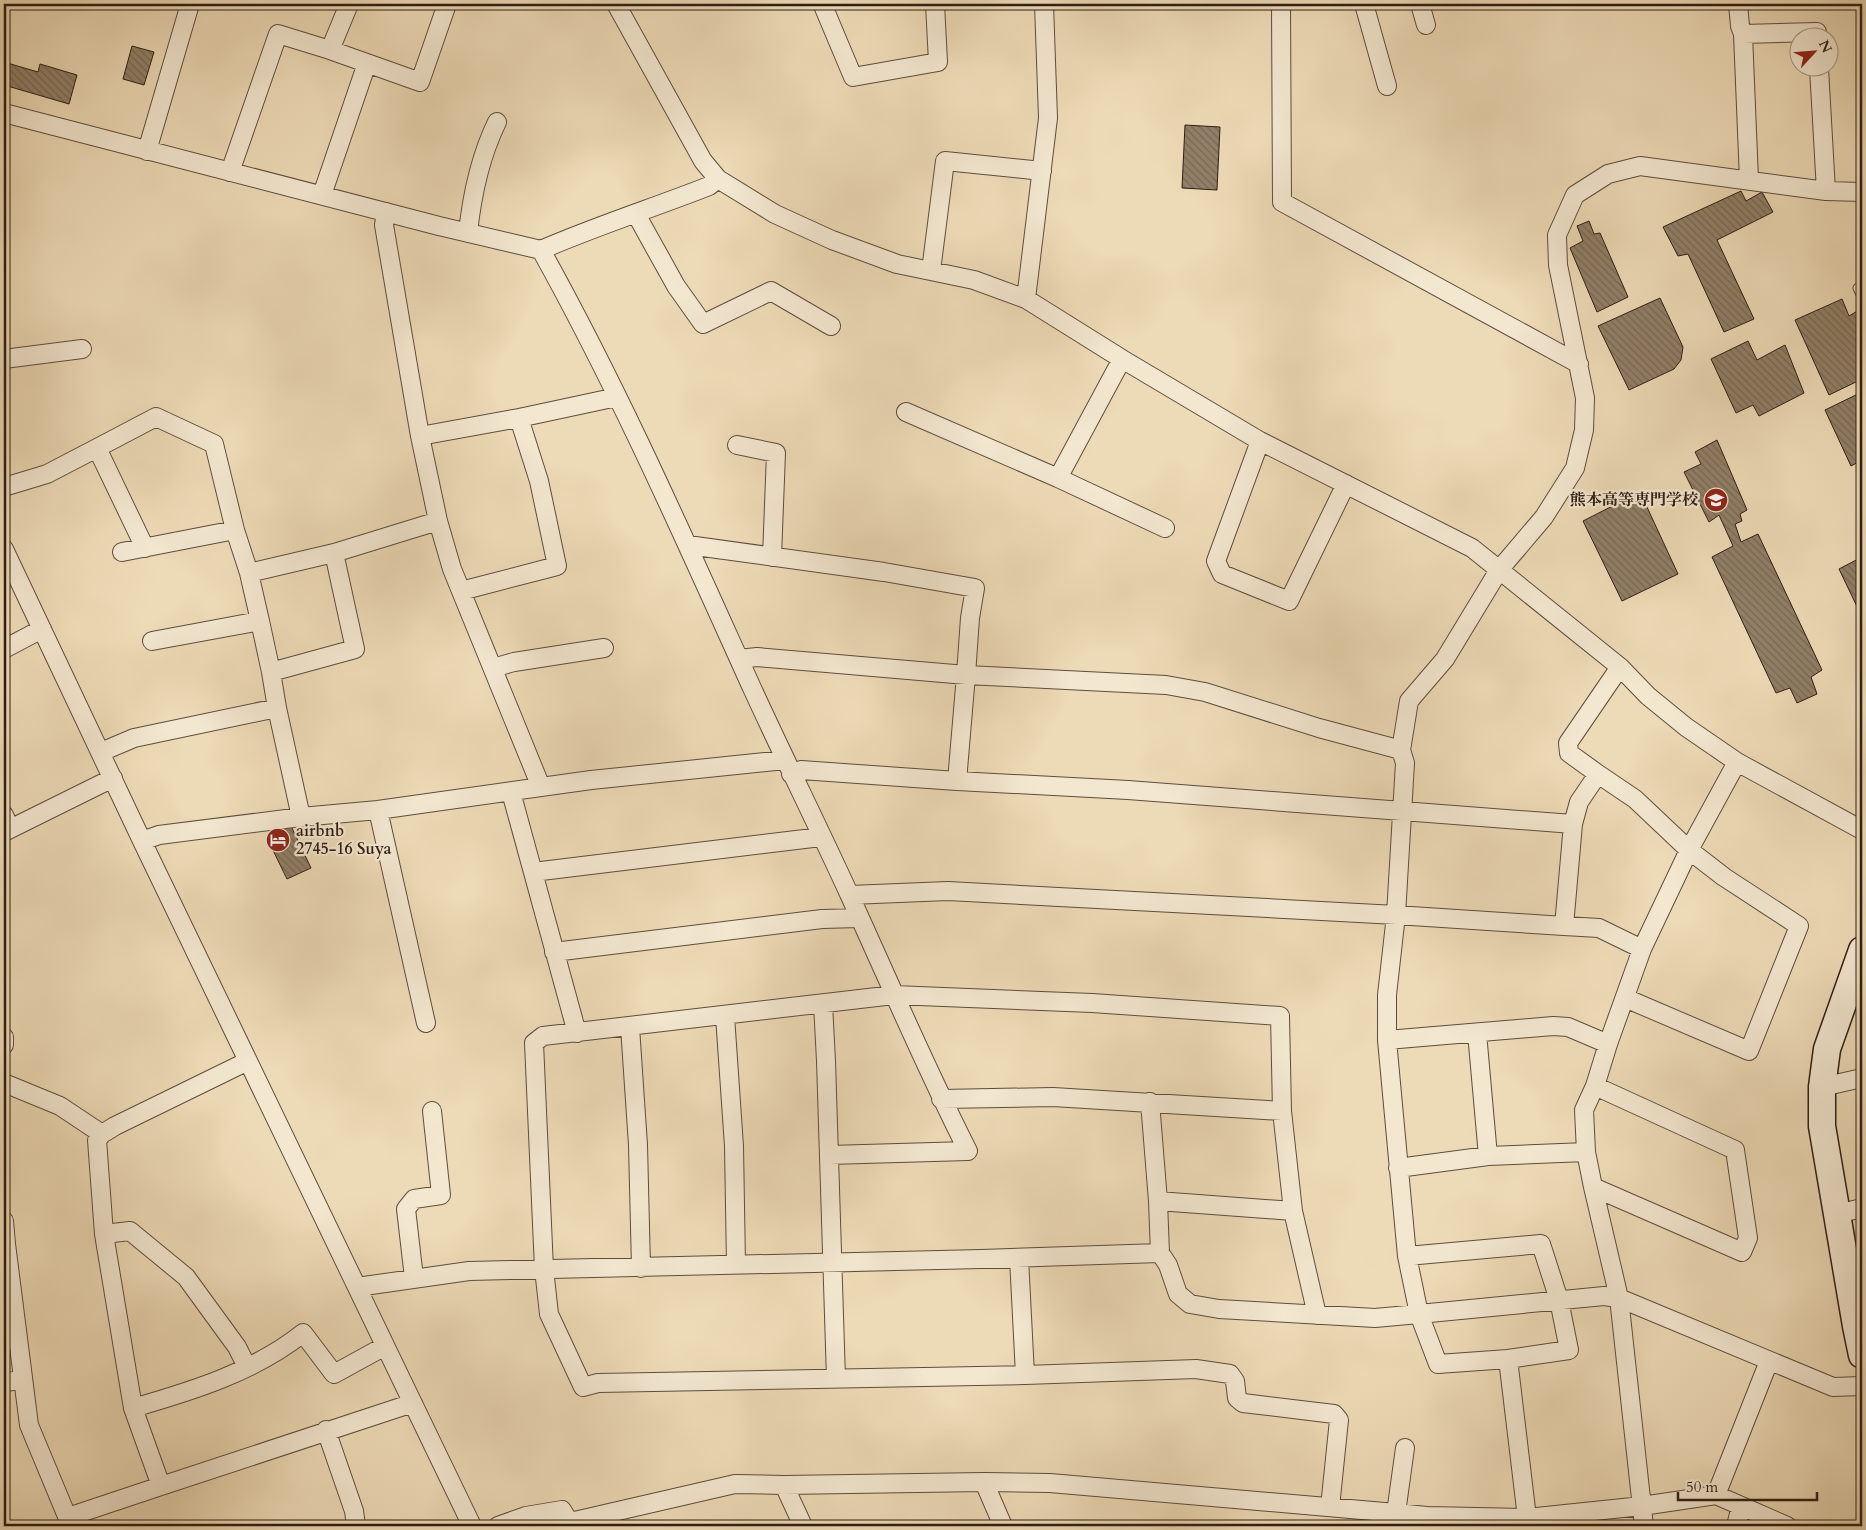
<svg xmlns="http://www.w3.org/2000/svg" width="1866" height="1530" viewBox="0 0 1866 1530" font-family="Cardo,'Noto Serif JP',serif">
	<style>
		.building { fill: url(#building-back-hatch); stroke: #2e1e14 }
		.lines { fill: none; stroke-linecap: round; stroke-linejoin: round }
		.lane-casing { stroke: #5e4d3c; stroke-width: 11 }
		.street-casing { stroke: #5e4d3c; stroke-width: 20 }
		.secondary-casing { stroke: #2e1e14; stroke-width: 29 }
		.lane { stroke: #f3e7d0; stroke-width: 9 }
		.street { stroke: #f3e7d0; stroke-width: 18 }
		.secondary { stroke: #f3e7d0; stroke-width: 26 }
		.labels { text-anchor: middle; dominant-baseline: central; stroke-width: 4.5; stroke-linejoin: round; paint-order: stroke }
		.poi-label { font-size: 16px; font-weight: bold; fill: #2e1e14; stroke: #f3e7d0; text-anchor: end }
	</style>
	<defs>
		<pattern id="building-back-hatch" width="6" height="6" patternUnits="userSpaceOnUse" patternTransform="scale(1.25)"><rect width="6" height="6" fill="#918068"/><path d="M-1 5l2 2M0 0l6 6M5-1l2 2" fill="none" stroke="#776854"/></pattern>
	</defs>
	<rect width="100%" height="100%" fill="#eddab6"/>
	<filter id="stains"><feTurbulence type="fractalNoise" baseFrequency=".004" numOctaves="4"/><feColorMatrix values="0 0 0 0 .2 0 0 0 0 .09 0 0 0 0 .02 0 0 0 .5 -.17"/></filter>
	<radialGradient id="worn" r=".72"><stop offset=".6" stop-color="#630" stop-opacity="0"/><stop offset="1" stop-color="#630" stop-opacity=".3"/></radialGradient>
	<path class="building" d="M132,46L154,52L144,85L123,79Z
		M4,62L38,72L40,64L77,75L69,104L4,85Z
		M1185,125L1220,127L1217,190L1182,188Z
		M1741,191L1746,201L1762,192L1773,212L1717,240L1754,319L1724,332L1688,254L1678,256L1663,227Z
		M1589,221L1594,234L1600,233L1628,297L1597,312L1570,248L1583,241L1577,226Z
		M1660,298L1683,347L1681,360L1674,369L1629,390L1598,326Z
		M1842,299L1849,316L1859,310L1862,317V379L1829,395L1795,320Z
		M1748,341L1757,360L1785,345L1804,393L1759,416L1753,405L1736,413L1711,359Z
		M1862,392V460L1851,466L1825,410Z
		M1717,440L1747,510L1740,514L1742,521L1735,524L1741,542L1758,534L1822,670L1811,677L1817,694L1797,703L1790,688L1776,693L1712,557L1733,546L1719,515L1709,522L1684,472L1701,464L1695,452Z
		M1640,492L1678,574L1622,601L1583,521Z
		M1862,557V617L1839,569Z
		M291,826L311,868L287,879L267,838Z"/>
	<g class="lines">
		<g class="lane-casing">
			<path id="lane" d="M1862,287L1858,288L1862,296"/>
		</g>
		<g class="street-casing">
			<path id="street" d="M349,4L330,50L420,82L447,4
				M616,4L703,161L718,179L775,214L832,240L897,264L974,280L1026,299L1122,359L1260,441L1472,548L1620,667L1648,696L1686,727L1737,762L1862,830
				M824,4V8L853,77L938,62L935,4
				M1281,4L1282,202L1579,364
				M1364,4L1387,86
				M1420,4L1426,25
				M1738,4L1740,26L1743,34L1749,180
				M1743,34L1817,32V38
				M1819,68L1826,191
				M4,113L439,226L541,250C620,392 685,540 752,688C784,758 818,826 850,896C889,981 925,1067 968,1151L829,1155
				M147,151L190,4
				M230,172L278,34L330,50
				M322,195L367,63
				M386,212L384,225L420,436
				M636,214L676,286L703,324L771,291L831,326
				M468,233C472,194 480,157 497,122
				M541,250C596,226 653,208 709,186L718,179
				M931,271L945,161L1042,171
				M1026,299L1048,118L1044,4
				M4,359L82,349
				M906,412L1058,478L1122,359
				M1260,441L1216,561L1222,574L1289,601L1346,484
				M737,445L776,453L772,557
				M1058,478L1165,528
				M4,487L47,474L97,448
				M438,521L420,436L519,418
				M145,548L97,448L156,417L214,444L235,530
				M4,549L142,841L472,1526
				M122,552L235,530L249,573
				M461,591L557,566L539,481L519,418L617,397
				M260,621L249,573L334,553
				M152,641L260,621L271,672
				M4,649L42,629
				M739,659L757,657L966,675L957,781L1128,790L1573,824
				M493,668L514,662L604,648
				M277,708L271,672L355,649L334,553L438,521L452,569L541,787
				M1401,750L1409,701L1445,659L1499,570L1544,517L1575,468L1584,430L1585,398L1558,265L1557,235L1575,195L1608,174L1640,166L1826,191L1862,192
				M101,752L134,738L277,708L301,817
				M791,774L801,770L957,781
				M1598,774L1635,799L1689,850L1737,762
				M511,792L577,1033
				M378,810L426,1023
				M4,815L10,829
				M4,832L113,778
				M142,841L159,835L301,817L378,810L591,780L785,760
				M533,872L821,837
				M850,895L948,891L1396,915L1564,926L1573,824L1579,802L1598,774L1569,753L1568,743L1620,667
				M1564,926L1599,928L1642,949L1689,850L1724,877L1799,926L1749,1051L1625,998
				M554,952L822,919L860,918
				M823,1004L826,1061L836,1379
				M725,1016L734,1146L736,1265
				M630,1027L638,1145L641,1268
				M4,1037V1045
				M1387,1040L1553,1026L1568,1027L1608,1044L1642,949
				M4,1083L60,1106L102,1134L115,1126L248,1061
				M1822,1087L1862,1078
				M941,1099L1053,1097L1282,1111L1293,1211L1317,1315
				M1150,1102L1158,1201
				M102,1134L97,1140L104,1234L130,1231L186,1277L237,1347L247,1367
				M1586,1152L1593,1187L1742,1252L1748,1238L1735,1150L1595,1086
				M1488,1156L1586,1152L1584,1110L1595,1086L1608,1044
				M1398,1168L1488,1156L1477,1033
				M1593,1187L1619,1298L1644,1526
				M1837,1214L1862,1208
				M4,1221L6,1244
				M4,1244H6L29,1425L71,1526
				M1160,1253L1158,1201L1293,1211
				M1407,1256L1541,1244L1559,1300L1569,1350L1508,1359
				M1019,1258L1025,1375L598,1383L583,1387L549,1314L544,1269L534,1043L543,1036L894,995L1092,1003L1280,1016L1282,1111
				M414,1278L406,1209L414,1199L441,1195L432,1111
				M357,1287L469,1271L981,1259L1160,1253L1168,1265L1178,1294L1190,1304L1219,1309L1375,1318L1419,1314L1407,1256L1387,1040V995L1396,915L1405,763L1401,750L1319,728L1205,692L1166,685L966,675L970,618L975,588L884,572L688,545
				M1025,1375L1196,1369L1230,1374L1235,1381L1237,1398L1243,1403L1334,1414L1339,1420L1330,1507
				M4,1382L23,1380
				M133,1408C192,1391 254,1372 303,1333L334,1374L385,1346
				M326,1430L354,1511L356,1526
				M984,1482L1050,1483L1396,1513L1427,1516L1424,1526
				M784,1485L803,1526
				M161,1486L413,1403
				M1716,1495L1769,1361
				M1396,1513L1405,1448
				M1427,1516L1527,1518L1642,1506L1716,1495L1787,1526
				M68,1517L161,1486L133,1408L104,1234
				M570,1522L735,1484L784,1485L984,1482L1003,1526
				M498,1526L526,1516L562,1510L572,1526
				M1528,1526L1508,1359L1438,1364L1419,1314L1604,1296L1619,1298L1833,1387L1862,1386
				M1736,1526L1741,1506"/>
		</g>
		<g class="secondary-casing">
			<path id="secondary" d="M1862,950L1827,1049L1822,1087V1126L1856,1326L1862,1355"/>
		</g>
		<use href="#lane" class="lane"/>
		<use href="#street" class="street"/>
		<use href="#secondary" class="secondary"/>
	</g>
	<defs>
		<g id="university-disc" transform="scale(1.25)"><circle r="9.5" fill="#8f2418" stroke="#f3e7d0"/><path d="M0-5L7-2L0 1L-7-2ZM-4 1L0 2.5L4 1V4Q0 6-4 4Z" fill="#fff"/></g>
		<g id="hotel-disc" transform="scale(1.25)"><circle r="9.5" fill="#8f2418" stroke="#f3e7d0"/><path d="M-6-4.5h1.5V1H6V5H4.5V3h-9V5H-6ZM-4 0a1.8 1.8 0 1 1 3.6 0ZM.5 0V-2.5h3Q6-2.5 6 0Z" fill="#fff"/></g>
	</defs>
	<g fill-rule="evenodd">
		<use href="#university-disc" x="1716" y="500"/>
		<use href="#hotel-disc" x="278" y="840"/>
	</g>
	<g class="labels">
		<g class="poi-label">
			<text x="1698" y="500">熊本高等専門学校</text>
			<text x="296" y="831" text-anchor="start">airbnb<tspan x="296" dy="18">2745-16 Suya</tspan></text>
		</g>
	</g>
	<rect width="1866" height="1530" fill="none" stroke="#eddab6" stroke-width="20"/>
	<rect x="5" y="5" width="1856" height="1520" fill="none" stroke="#2e1e14" stroke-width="2.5"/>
	<rect x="10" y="10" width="1846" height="1510" fill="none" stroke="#2e1e14"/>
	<g transform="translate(1814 52) rotate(64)"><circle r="24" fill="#f3e7d0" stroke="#a49785"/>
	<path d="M0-4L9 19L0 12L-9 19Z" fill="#8f2418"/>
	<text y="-8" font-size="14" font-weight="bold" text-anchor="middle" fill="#2e1e14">N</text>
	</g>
	<path d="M1678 1492v8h139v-8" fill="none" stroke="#2e1e14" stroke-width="2.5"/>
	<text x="1686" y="1492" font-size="15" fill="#2e1e14" stroke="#f3e7d0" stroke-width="4" paint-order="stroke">50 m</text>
	<rect width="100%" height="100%" filter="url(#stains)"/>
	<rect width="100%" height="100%" fill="url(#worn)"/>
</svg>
